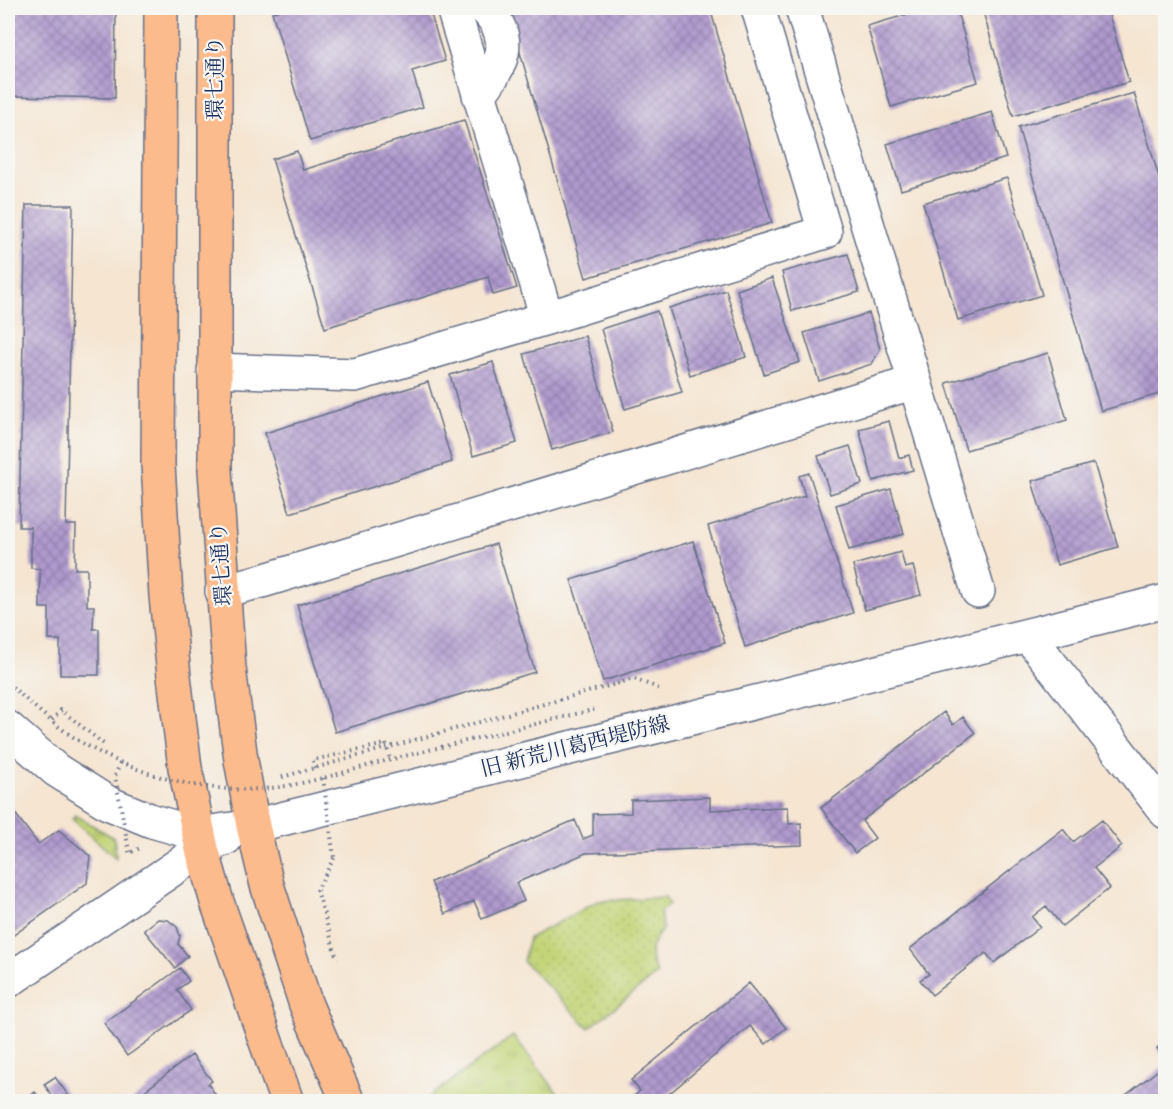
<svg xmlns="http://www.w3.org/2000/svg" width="1173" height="1109" viewBox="0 0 1173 1109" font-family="'IM FELL Great Primer','Noto Serif JP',serif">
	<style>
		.grass { fill: url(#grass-tufts); stroke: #6e826a; stroke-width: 1.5 }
		.park { fill: url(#park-dots); stroke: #6e826a; stroke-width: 1.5 }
		.building { fill: url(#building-cross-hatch) }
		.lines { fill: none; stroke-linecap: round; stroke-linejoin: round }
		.minor-casing { stroke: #676f86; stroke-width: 36 }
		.major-casing { stroke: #676f86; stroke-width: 36 }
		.path { stroke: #676f86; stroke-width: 4; stroke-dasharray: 1.5 4.5; stroke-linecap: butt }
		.minor { stroke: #fff; stroke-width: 33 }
		.major { stroke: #fbbb8d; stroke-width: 33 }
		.path-bridge { stroke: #676f86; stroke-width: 4; stroke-dasharray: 1.5 4.5; stroke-linecap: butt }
		.labels { text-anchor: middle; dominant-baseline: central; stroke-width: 4.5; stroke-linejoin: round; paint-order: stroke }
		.street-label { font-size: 21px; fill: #1b2f5e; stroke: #f6f6f2 }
	</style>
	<defs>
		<pattern id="grass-tufts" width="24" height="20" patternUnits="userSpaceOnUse" patternTransform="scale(1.5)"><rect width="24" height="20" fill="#c2d476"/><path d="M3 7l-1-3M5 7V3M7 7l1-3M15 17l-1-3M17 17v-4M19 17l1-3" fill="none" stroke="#a6b668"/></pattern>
		<pattern id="park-dots" width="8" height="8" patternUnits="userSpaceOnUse" patternTransform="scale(1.5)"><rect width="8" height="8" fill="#c2d476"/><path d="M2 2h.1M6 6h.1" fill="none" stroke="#a6b668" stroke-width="1.8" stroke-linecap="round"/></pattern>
		<pattern id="building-cross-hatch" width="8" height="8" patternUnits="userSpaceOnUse" patternTransform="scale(1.5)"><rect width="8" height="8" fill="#b09ace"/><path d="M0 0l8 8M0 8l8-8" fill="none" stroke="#8e7eaa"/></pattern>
	</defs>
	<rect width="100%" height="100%" fill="#f6f6f2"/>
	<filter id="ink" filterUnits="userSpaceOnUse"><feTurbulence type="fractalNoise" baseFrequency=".0167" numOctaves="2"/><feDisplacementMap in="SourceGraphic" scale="12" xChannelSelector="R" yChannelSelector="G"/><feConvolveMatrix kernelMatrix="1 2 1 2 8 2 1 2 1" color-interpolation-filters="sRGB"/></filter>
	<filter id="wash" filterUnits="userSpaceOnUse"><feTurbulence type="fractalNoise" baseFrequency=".008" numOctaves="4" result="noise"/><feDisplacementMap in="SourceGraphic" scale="24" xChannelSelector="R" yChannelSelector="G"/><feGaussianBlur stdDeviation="1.35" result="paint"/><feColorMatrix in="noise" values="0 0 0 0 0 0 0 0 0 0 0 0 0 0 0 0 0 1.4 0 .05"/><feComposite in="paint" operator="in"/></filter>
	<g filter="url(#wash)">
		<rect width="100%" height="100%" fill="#f5e5d1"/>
		<path class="grass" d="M75,815L114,838L116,858L72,819Z
			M513,1036L564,1101H424Z"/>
		<path class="park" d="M665,897L669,904L660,912L663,929C649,945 647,954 657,974L589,1028L523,961L529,938L598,901Z"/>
		<g id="blocks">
			<path class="building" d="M8,8H116L115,98L8,96Z
				M288,8H429L445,61L412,71L423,107L310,141L272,12Z
				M507,8H710L772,223L586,278Z
				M930,8H956L978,82L891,107L867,26Z
				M982,8H1107L1129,82L1013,116Z
				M1134,93L1166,201V392L1101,411L1018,127Z
				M992,112L1006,158L901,190L887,144Z
				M464,120L517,288L493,295L488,277L325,328L272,159L297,151L303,170Z
				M1007,178L1042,295L958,320L923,203Z
				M26,205H73L66,525H76L75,569H87V606H94L93,629H99V675H60V640H49V608H40V569L31,568V527H19Z
				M848,254L859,292L792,311L782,272Z
				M772,278L800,362L764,374L737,290Z
				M726,290L746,357L690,375L669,308Z
				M657,311L682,392L625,409L601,329Z
				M869,313L880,349L872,364L819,381L804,333Z
				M585,336L613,432L552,450L524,354Z
				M1048,353L1067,420L966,450L946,383Z
				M493,362L517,443L473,456L450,375Z
				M428,382L452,462L290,513L265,433Z
				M889,421L899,458L909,455L913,470L873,481L859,429Z
				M850,446L862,484L830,494L818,456Z
				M1094,463L1118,547L1057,565L1032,481Z
				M809,473L853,613L745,647L708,526L805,496L799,476Z
				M891,489L904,534L849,550L836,505Z
				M693,541L725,643L603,681L571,580Z
				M496,544L535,672L335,732L297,605Z
				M901,552L905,568L913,566L921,595L865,610L853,565Z
				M944,712L953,725L963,717L975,733L862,821L875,838L855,853L821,808Z
				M710,797V810L788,807L789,824L801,823L802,845L586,853L516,883L524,901L482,919L474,901L445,914L431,882L575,820L583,839L593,835V814L631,813V800Z
				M8,804L38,844L59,830L90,856L87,883L8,939Z
				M1102,820L1122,846L1094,868L1110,888L1062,926L1046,906L1032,917L1040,927L994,963L986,953L932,995L920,980L929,974L910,949L1063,829L1073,842Z
				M158,919L168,920L177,927L180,936L178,944L188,956L175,968L144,930Z
				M180,968L189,981L177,990L191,1010L127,1056L104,1023Z
				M749,983L786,1028L766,1044L750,1026L659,1102H628L640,1091L631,1080Z
				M1166,1041V1059L1157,1048Z
				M192,1055L212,1081L208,1084L218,1098L213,1102H130Z
				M1166,1064V1102H1117Z
				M55,1077L71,1099L68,1102H56L44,1084Z
				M35,1092L42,1102H26L25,1100Z"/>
		</g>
	</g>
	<g filter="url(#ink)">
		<use href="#blocks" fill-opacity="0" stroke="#676f86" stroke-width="1.5"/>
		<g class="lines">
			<g class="minor-casing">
				<path id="minor" d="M453,8L547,318
					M802,8L978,591
					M479,95C503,65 515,39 485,8
					M214,370L355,375L547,318L825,232L758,8
					M222,591L262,581L915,382
					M1028,635L1166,812
					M8,728L56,770L108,803L152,821L198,834L253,826L1166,601
					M8,981L202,849L226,838"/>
			</g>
			<g class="major-casing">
				<path id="major" d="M161,8L158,465L166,596L174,676L185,768L202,849L217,902L287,1102
					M215,8V470L229,668L241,760L253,826L267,885L306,1005L348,1102"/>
			</g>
			<path class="path" d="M52,720L61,710L105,745
				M315,768L313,760L386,744
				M282,777L634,679L661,689
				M132,852L140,848
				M334,858L317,890L337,959"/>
			<use href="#minor" class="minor"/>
			<use href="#major" class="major"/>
			<path class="path-bridge" d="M8,683C31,704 58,729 86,745C136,774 201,793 260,789C305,786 349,770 393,759C460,742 528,726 596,709
				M386,744L390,760
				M120,763L115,776L130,856
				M323,778L334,858"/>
		</g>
	</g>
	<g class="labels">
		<g class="street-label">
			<text transform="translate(215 78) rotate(-90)">環七通り</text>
			<text transform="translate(221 564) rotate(-94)">環七通り</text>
			<text transform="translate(575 746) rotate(-14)">旧 新荒川葛西堤防線</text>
		</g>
	</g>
	<rect width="1173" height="1109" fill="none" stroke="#f6f6f2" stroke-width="30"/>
</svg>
